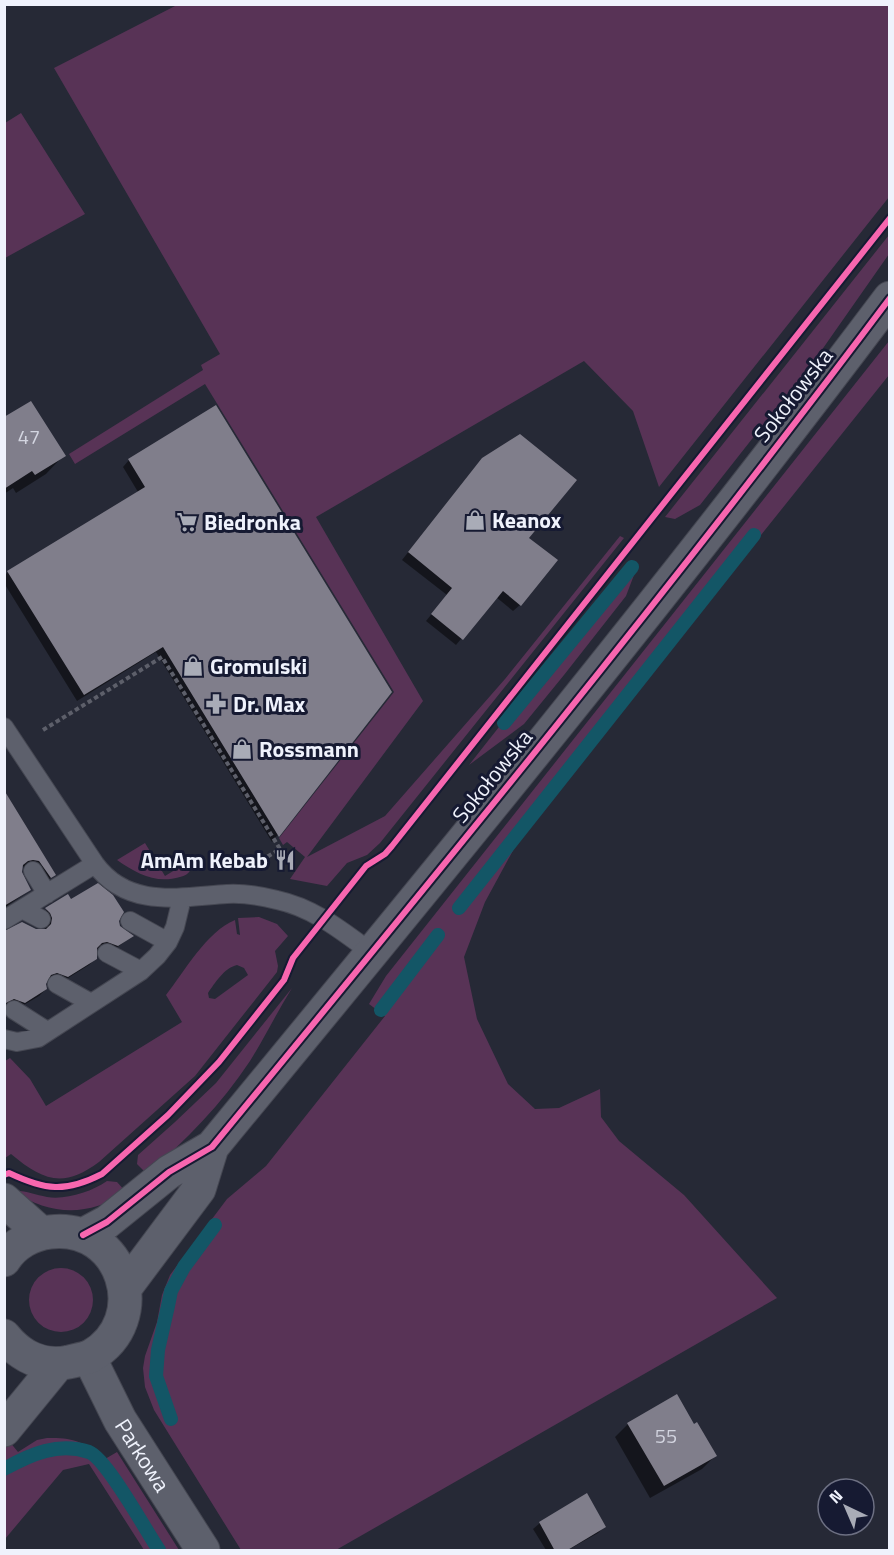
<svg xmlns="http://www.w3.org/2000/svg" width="894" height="1555" viewBox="0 0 894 1555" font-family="'Titillium Web',sans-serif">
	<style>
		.green { fill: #583356; fill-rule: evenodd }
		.shadow { fill: #0007 }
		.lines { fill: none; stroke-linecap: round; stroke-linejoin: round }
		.stream { stroke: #135666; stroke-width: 14 }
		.building { fill: #807e8b }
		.service-casing { stroke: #454752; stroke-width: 20 }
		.minor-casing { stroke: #454752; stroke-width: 35 }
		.tertiary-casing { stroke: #454752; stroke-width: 35 }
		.path { stroke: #5d5f6a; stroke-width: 4; stroke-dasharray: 4.5 3; stroke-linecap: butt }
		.service { stroke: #5d606c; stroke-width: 18 }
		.minor { stroke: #5d606c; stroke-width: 33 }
		.tertiary { stroke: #5d606c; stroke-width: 33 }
		.cycleway-casing { stroke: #161a32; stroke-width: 10 }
		.cycleway { stroke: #f766af; stroke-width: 6 }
		.labels { text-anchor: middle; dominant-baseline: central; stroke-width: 6; stroke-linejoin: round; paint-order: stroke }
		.number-label { font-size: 20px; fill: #d3d5e0 }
		.street-label { font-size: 22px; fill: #eff2fc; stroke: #161a32 }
		.poi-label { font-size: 22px; font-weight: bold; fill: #eff2fc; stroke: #161a32; text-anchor: start }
	</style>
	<rect width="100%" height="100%" fill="#262936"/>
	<path class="green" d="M177,5H889V197L659,487L633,411L584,361L316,517L423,701L307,857L385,816L505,679L620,536L624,538L380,843L367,855L347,863L327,886L290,879L305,857L287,842L283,845L279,838L394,692L205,384L75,464L69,454L203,370L201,365L220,354L54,68Z
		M21,113L85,214L5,258V123Z
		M889,235V254L819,354L700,505L675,519L665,517Z
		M889,341V375L657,665L516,845L485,902L464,957L477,1019L508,1084L535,1109L559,1108L600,1089L601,1117L619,1141L684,1195L777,1298L336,1550H241L154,1410L145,1387L143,1368L145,1356L157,1322L162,1295L170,1275L227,1199L266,1166L385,1016L369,1004L386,976Z
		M631,560L634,564V575L626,596L564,675L524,724L469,765Z
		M145,843L165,876L193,859C192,869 190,875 180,877C156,884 137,874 117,860Z
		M259,917L277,924L288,936L275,951L278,966L277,972L195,1076L99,1162C63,1189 42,1180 11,1154L5,1158V1061L10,1058L30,1079L46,1106L182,1022L166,995C184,972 207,931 235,920L237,934L240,935L238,918ZM237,965L244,968L248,975L215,999L209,998L208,993C215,983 224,968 237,965Z
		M292,988C277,1012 265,1037 250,1061C221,1105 186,1140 147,1174L137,1164L138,1155L175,1122L216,1083Z
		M107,1181L117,1182L126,1192C88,1217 51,1216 13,1191C25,1190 35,1195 47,1197C66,1200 91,1192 107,1181Z
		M29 1300a32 32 0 1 1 64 0a32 32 0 1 1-64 0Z
		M47,1438C71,1437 87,1442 105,1459L117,1452L179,1550H144L89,1464L63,1470L5,1539V1475L11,1471L5,1465V1447L9,1441L18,1452L37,1440Z"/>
	<path class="shadow" d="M4,419L64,455L46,474L16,493L13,488L4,494Z
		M129,460L390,692L272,842L156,652L77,701L4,583V576L8,572L138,492L123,467Z
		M476,466L527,538L520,605L513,611L496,597L456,645L426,621L447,595L402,560Z
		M4,804L54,874L48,881L32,868L26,866L21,867L20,872L30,890L4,908Z
		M67,896L71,901L117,920L119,927L132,936L111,952L100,948L95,949L96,958L89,965L60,983L50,979L46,980V989L39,996L17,1009L8,1005H4V933L45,930L46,925L40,915Z
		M676,1396L694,1426L715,1456L702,1469L650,1498L615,1437L628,1424Z
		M540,1523L604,1527L598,1533L568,1550H546L533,1529Z"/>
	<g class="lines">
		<path class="stream" d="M504,723L632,567
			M459,908L754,535
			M381,1010L438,935
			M171,1419L156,1376L158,1350L168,1306L171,1291L184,1267L215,1225
			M4,1469C31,1454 58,1442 89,1452C107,1459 146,1531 159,1550"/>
	</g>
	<path class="building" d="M31,401L66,456L35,475L32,471L4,489V417Z
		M216,405L392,692L279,837L163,647L84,695L7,571L145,487L128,459Z
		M520,434L577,480L529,538L558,560L521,606L503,591L463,640L431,614L452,588L408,552L482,458Z
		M4,790L56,875L51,878L39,861L33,860L28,861L23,865L22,872L31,890L4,906Z
		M98,883L113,895L124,912L119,921L120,926L134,936L118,946L107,942L102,943L97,948V959L68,977L57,973L51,975L46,984L47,989L25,1003L14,999L4,1004V931L22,922L36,929H46L51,924L52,918L50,913L45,908L68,894L71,899Z
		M677,1394L694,1424L697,1422L717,1456L664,1486L627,1423Z
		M587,1493L606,1527L566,1551H555L539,1522Z"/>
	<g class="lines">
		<g class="service-casing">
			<path id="service" d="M4,727L95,864C128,909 180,897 227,894C243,893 261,896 277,900C314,908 342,931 372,953
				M33,871L47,894
				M22,909L41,919
				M4,920L95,864
				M130,921L168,942
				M107,953L141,971
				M57,984L91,1003
				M14,1010L47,1031
				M4,1039L17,1042L38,1038L141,971L157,956L168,942L175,927L182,898"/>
		</g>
		<g class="minor-casing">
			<g id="minor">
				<path id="s1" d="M89,1357L120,1420L203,1550"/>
			</g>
		</g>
		<g class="tertiary-casing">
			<path id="tertiary" d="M4,1200L41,1233
				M83,1235L107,1222L169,1172L212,1147C442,868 672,588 890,298
				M4,1260C14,1244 32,1234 50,1232C123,1223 154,1320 91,1356C85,1359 76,1360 69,1362C43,1368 20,1356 4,1336
				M125,1288L199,1189L212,1147
				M4,1430L58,1364"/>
		</g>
		<path class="path" d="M43,730L162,657L280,849L257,863"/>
		<use href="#service" class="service"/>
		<use href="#minor" class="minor"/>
		<use href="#tertiary" class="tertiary"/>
		<g class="cycleway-casing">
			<path id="cycleway" d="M4,1175L9,1173C45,1190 65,1193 102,1174L168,1115L219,1062L284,980L293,958L366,866L385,854L392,846L890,218
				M83,1235L107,1222L169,1172L212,1147C442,868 672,588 890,298"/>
		</g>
		<use href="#cycleway" class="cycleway"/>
	</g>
	<defs>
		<g id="shop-bare" transform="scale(1.62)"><path d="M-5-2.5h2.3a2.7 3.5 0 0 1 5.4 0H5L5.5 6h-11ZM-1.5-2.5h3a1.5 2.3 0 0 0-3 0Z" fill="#a9acb7" stroke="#161a32" stroke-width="2.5" paint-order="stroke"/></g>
		<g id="supermarket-bare" transform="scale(1.62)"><path d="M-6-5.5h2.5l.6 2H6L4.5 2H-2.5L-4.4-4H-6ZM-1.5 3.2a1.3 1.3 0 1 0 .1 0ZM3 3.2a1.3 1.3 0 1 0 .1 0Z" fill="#a9acb7" stroke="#161a32" stroke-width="2.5" paint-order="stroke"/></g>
		<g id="pharmacy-bare" transform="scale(1.62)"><path d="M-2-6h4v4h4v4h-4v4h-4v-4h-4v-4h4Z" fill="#a9acb7" stroke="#161a32" stroke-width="2.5" paint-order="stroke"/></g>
		<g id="restaurant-bare" transform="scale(1.62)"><path d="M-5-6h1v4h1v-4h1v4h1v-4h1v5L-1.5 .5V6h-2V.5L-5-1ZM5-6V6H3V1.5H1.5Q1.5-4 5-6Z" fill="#a9acb7" stroke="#161a32" stroke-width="2.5" paint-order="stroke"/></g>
	</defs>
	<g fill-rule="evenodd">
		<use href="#shop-bare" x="475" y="520"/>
		<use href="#supermarket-bare" x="187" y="522"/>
		<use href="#shop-bare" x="193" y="666"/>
		<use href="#pharmacy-bare" x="216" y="704"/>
		<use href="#shop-bare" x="242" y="749"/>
		<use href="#restaurant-bare" x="285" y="860"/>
	</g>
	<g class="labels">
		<g class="number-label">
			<text x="29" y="436">47</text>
			<text x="666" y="1435">55</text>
		</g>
		<g class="street-label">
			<text transform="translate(793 395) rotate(-52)">Sokołowska</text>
			<text transform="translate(492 776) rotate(-51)">Sokołowska</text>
			<text stroke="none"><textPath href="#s1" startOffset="112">Parkowa</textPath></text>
		</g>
		<g class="poi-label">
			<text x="492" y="520">Keanox</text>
			<text x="204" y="522">Biedronka</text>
			<text x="210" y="666">Gromulski</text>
			<text x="233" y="704">Dr. Max</text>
			<text x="259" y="749">Rossmann</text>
			<text x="268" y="860" text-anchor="end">AmAm Kebab</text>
		</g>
	</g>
	<rect width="894" height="1555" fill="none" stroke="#eff2fc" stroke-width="12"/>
	<g transform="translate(846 1507) rotate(316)"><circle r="28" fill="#161a32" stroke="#6d7083" stroke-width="1.5"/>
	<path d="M0-4.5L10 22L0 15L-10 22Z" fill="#a9acb7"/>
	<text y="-9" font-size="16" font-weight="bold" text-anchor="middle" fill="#eff2fc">N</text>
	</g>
</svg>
